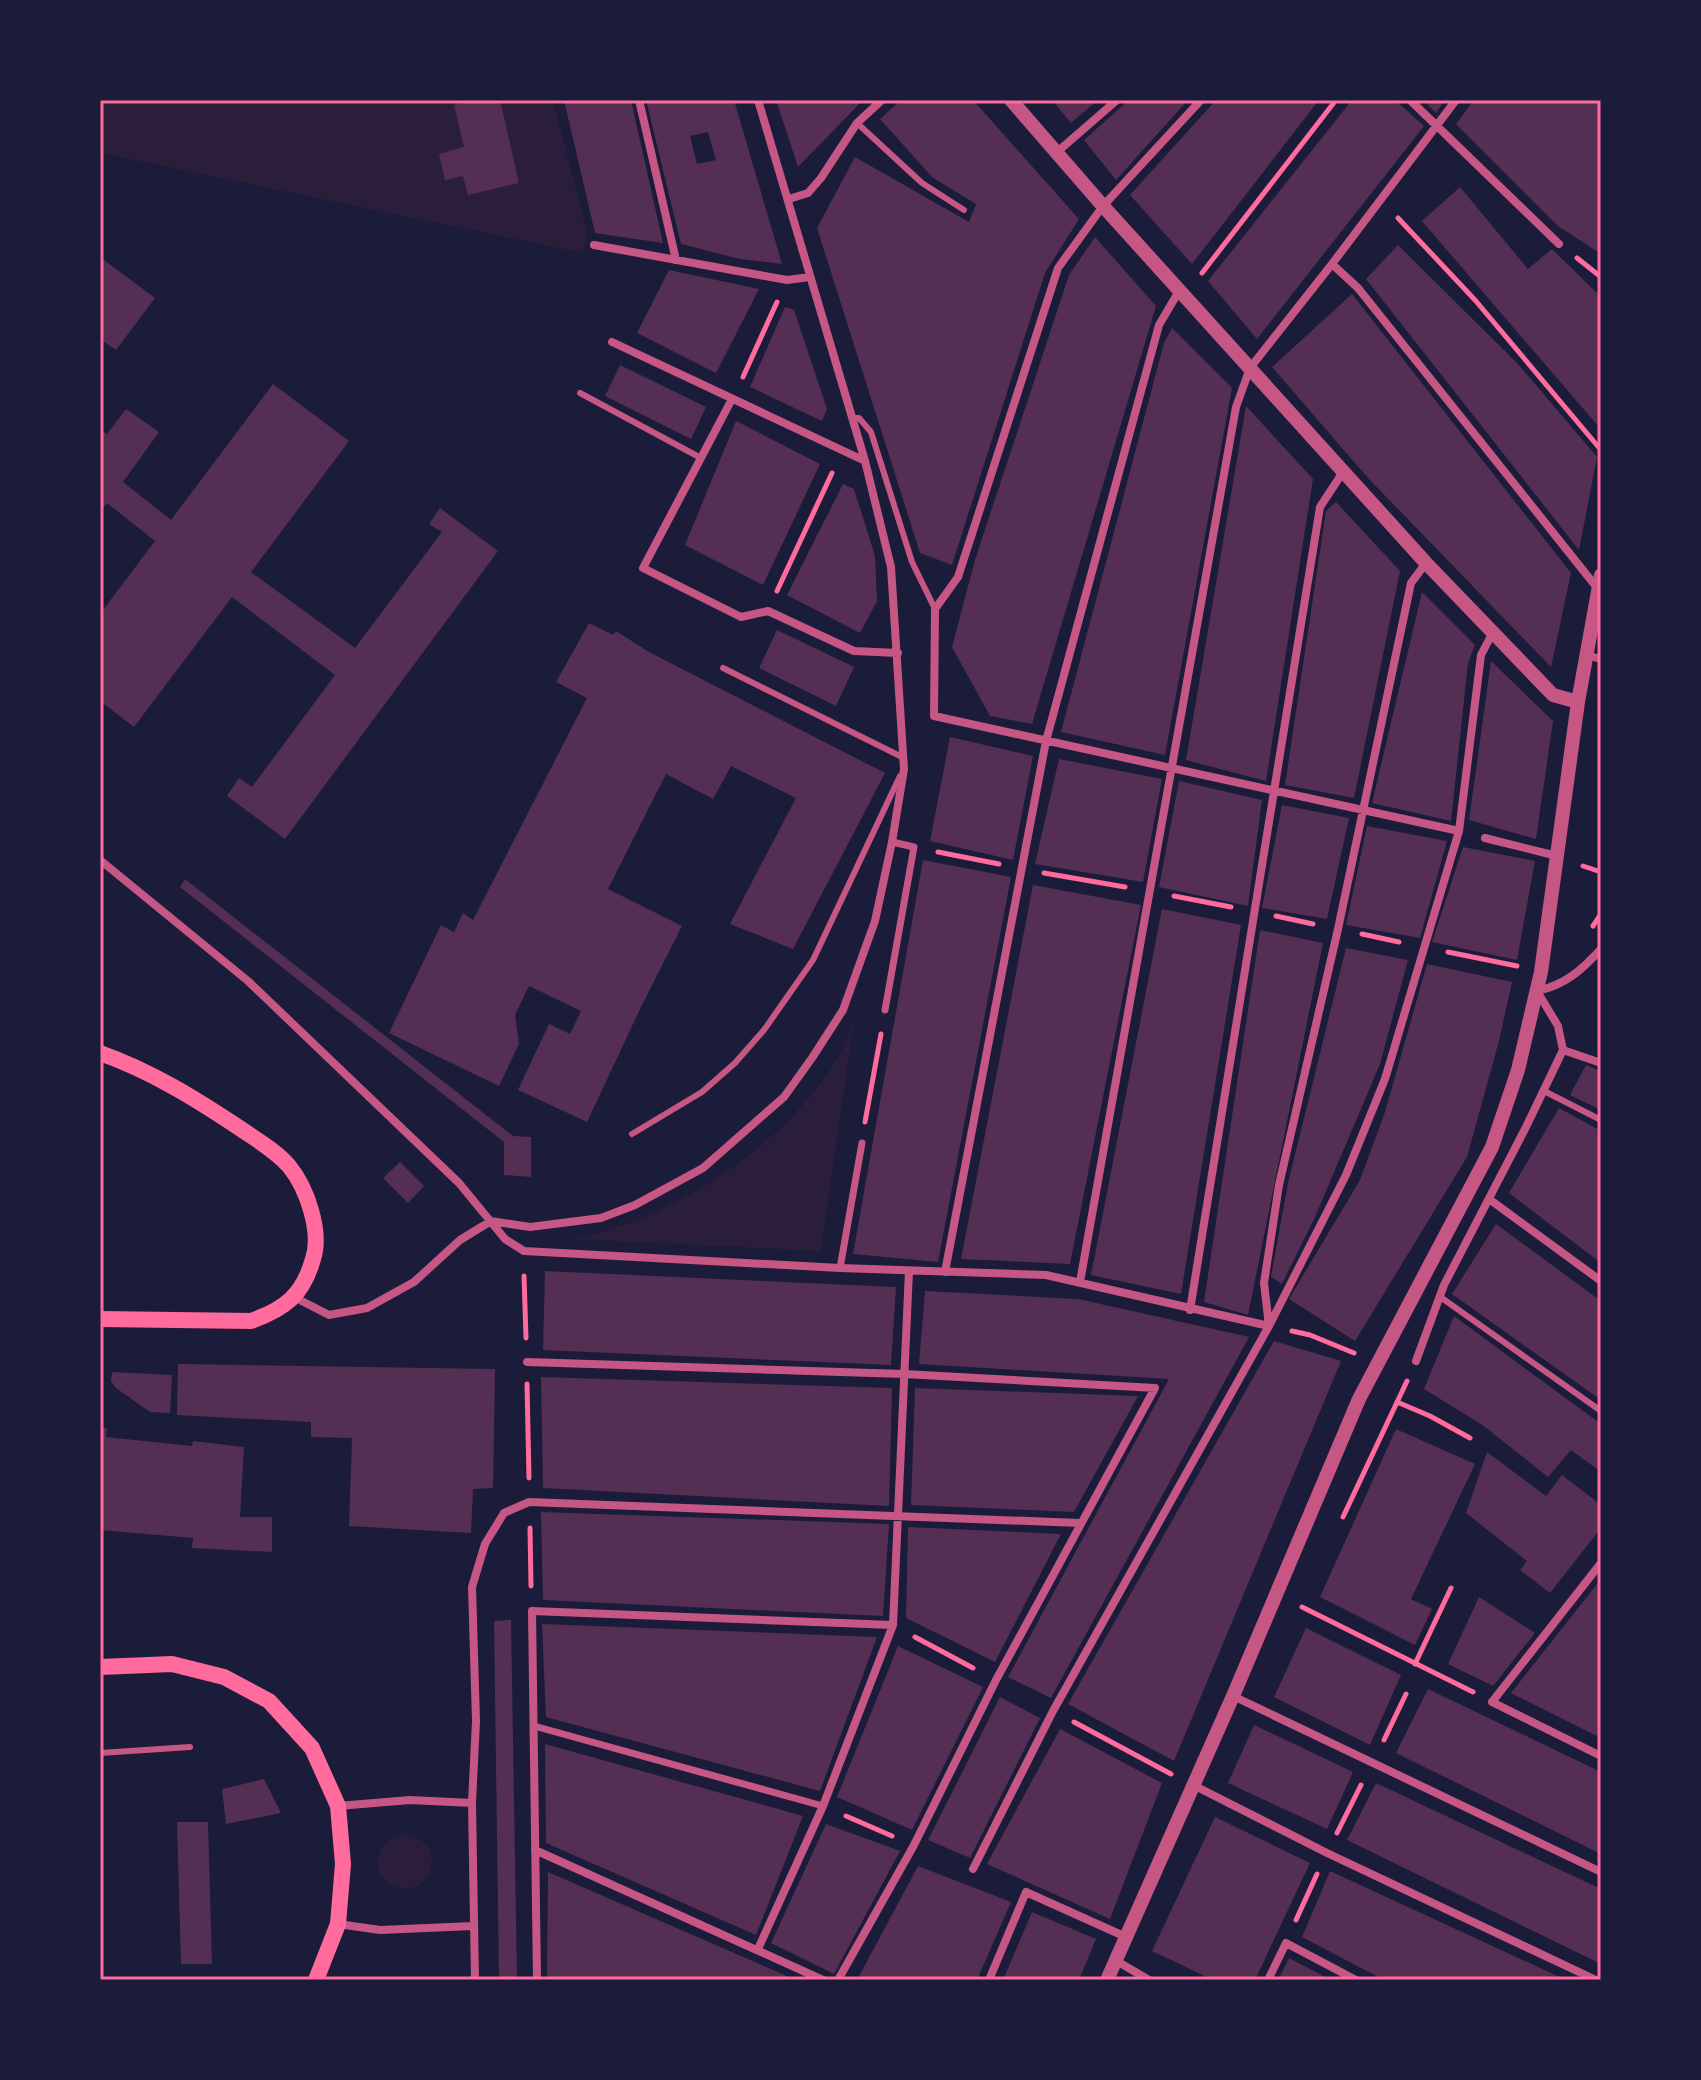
<svg xmlns="http://www.w3.org/2000/svg" width="1701" height="2080" viewBox="0 0 1701 2080" font-family="'PT Sans',sans-serif">
	<style>
		.green { fill: #2a1e3b }
		.building { fill: #542f53; fill-rule: evenodd }
		.lines { fill: none; stroke-linecap: round; stroke-linejoin: round }
		.path { stroke: #ff6b9d; stroke-width: 5 }
		.service { stroke: #c65784; stroke-width: 6 }
		.pedestrian { stroke: #c65784; stroke-width: 7 }
		.minor { stroke: #c65784; stroke-width: 8 }
		.tertiary { stroke: #c65784; stroke-width: 14 }
		.secondary { stroke: #ff6b9d; stroke-width: 16 }
		.neatline { fill: none; stroke: #ff6b9d; stroke-width: 3 }
	</style>
	<rect width="100%" height="100%" fill="#1b1b3a"/>
	<path class="green" d="M100,100H553L587,233L583,253L100,153Z
		M854,1021L821,1251L571,1239C671,1221 787,1145 839,1055C845,1045 849,1033 854,1021Z
		M378 1862a27 27 0 1 1 54 0a27 27 0 1 1-54 0Z"/>
	<path class="building" d="M474,100H500L519,183L468,195L463,176L445,180L439,154L464,147L454,105Z
		M564,100H631L663,243L595,233Z
		M646,100H734L782,264L740,259L681,244ZM708,132L716,160L697,164L690,136Z
		M776,100H863L798,167Z
		M901,100H973L1079,219L1045,273L952,565L920,553L817,228L855,157L969,222L976,204L932,177L880,119Z
		M1052,100H1098L1071,123Z
		M1129,100H1188L1116,180L1084,140Z
		M1216,100H1319L1192,264L1130,195Z
		M1352,100H1395L1424,126L1257,339L1208,281Z
		M1423,100H1445L1436,113Z
		M1474,100H1601V254L1558,226L1456,124Z
		M1460,187L1528,269L1552,249L1601,297V411L1598,426L1422,221Z
		M1095,237L1156,306L1032,724L990,716L952,647L975,560L1069,275Z
		M1398,245L1518,364L1597,457L1579,550L1366,279Z
		M100,257L155,298L116,350L100,339Z
		M669,270L759,289L716,373L637,333Z
		M1352,294L1571,573L1551,667L1368,478L1272,367Z
		M785,307L794,310L827,409L822,421L750,387Z
		M1172,328L1232,388L1165,755L1061,732L1164,343Z
		M620,365L706,407L691,439L605,396Z
		M273,384L349,441L251,572L355,648L442,532L429,524L440,508L498,551L285,839L227,796L239,778L252,787L335,675L232,597L134,727L100,701V614L155,541L107,503L100,512V429L107,434L126,409L159,432L123,482L171,520Z
		M1246,406L1313,479L1266,781L1186,760Z
		M736,421L820,464L763,585L685,545Z
		M843,484L854,489L875,556L877,601L860,633L787,595Z
		M1336,502L1400,571L1354,798L1285,785L1326,511Z
		M1422,592L1475,645L1468,663L1451,821L1372,803Z
		M589,623L613,635L616,631L649,652L885,773L793,949L730,924L796,798L731,766L713,799L666,774L608,889L682,926L641,1007L587,1122L518,1090L549,1024L570,1034L581,1011L529,986L515,1015L519,1044L499,1086L389,1033L441,925L454,932L463,913L473,920L587,698L556,682Z
		M777,630L854,667L836,706L759,668Z
		M1491,661L1553,721L1536,839L1469,820Z
		M950,737L1033,756L1013,860L930,841Z
		M1059,759L1162,779L1143,882L1035,864Z
		M1179,781L1262,800L1248,906L1159,887Z
		M1282,805L1349,818L1327,919L1262,908Z
		M1367,826L1447,841L1420,938L1346,925Z
		M1463,847L1535,861L1517,960L1432,942Z
		M923,860L1011,877L938,1262L853,1254Z
		M185,879L513,1136L531,1137V1177L504,1175V1142L180,887Z
		M1033,885L1141,905L1070,1264L961,1259Z
		M1162,909L1241,925L1181,1294L1091,1275Z
		M1260,930L1323,943L1248,1315L1204,1302Z
		M1346,948L1408,960L1380,1064L1315,1217L1282,1284L1271,1277L1288,1183Z
		M1427,964L1512,982L1499,1041L1467,1157L1355,1341L1289,1299L1360,1180L1385,1112Z
		M1586,1065L1601,1071V1110L1570,1095Z
		M1559,1108L1601,1131V1263L1509,1193Z
		M400,1162L424,1186L408,1203L383,1178Z
		M1496,1224L1601,1301V1400L1452,1294Z
		M545,1271L896,1287L891,1365L543,1350Z
		M925,1291L1078,1299L1249,1337L1051,1698L1008,1677L1169,1379L919,1364Z
		M1454,1316L1601,1424V1472L1571,1450L1548,1477L1484,1426L1424,1389Z
		M1274,1341L1341,1361L1174,1761L1068,1704Z
		M178,1364L495,1369L493,1488L473,1489L471,1533L349,1526L352,1438L311,1437V1422L177,1415Z
		M112,1372L172,1375L170,1413L150,1412L116,1388L111,1381Z
		M541,1377L892,1388L889,1506L543,1488Z
		M915,1388L1138,1396L1074,1512L911,1505Z
		M100,1427L107,1428L106,1437L192,1446L193,1441L244,1447L240,1517H272V1552L192,1548L193,1538L100,1530Z
		M1396,1429L1475,1464L1411,1599L1432,1609L1415,1645L1320,1597Z
		M1487,1452L1546,1496L1562,1475L1601,1505V1528L1550,1593L1520,1570L1527,1561L1466,1513Z
		M541,1512L889,1524L883,1616L543,1600Z
		M908,1527L1061,1534L995,1662L906,1618Z
		M1601,1579V1738L1511,1693Z
		M1479,1597L1535,1633L1493,1686L1448,1664Z
		M511,1620L517,1980H499L494,1621Z
		M542,1624L877,1637L820,1791L546,1717Z
		M1306,1628L1401,1675L1370,1745L1274,1697Z
		M898,1646L983,1687L912,1830L837,1797Z
		M1428,1689L1601,1772V1854L1396,1753Z
		M1000,1697L1040,1718L970,1858L928,1840Z
		M1254,1725L1353,1772L1327,1829L1228,1783Z
		M1060,1729L1162,1783L1110,1919L987,1864Z
		M545,1744L803,1816L756,1935L546,1843Z
		M264,1779L281,1813L226,1824L222,1789Z
		M1376,1783L1601,1889V1964L1347,1840Z
		M1215,1817L1310,1863L1255,1980H1213L1152,1951Z
		M177,1822H208L212,1964H181Z
		M826,1824L900,1851L834,1974L771,1943Z
		M918,1866L1011,1902L977,1980H857Z
		M1330,1871L1566,1980H1384L1302,1937Z
		M548,1872L796,1980H547Z
		M1032,1912L1096,1939L1079,1980H1003Z
		M1289,1958L1331,1980H1278Z"/>
	<g class="lines">
		<path class="path" d="M1398,218L1475,300L1601,450
			M1577,258L1601,277
			M1202,273L1336,100
			M743,377L777,302
			M777,591L832,473
			M938,852L999,864
			M1583,866L1601,872
			M1044,873L1125,887
			M1174,896L1231,907
			M1276,916L1313,924
			M1593,926L1601,914
			M1362,934L1399,942
			M1448,952L1517,966
			M865,1122L881,1034
			M524,1276L526,1338
			M1292,1331L1310,1335L1354,1353
			M527,1384L529,1478
			M1397,1402L1430,1416L1470,1438
			M1343,1517L1407,1381
			M530,1528L531,1586
			M1302,1607L1473,1692
			M915,1637L973,1668
			M1415,1664L1451,1588
			M1074,1722L1171,1774
			M1384,1740L1406,1694
			M846,1816L892,1836
			M1337,1833L1361,1785
			M1296,1920L1317,1874"/>
		<path class="service" d="M857,123L922,183L964,210
			M580,393L701,458
			M852,418H859L871,432L912,562L935,609
			M723,668L902,757
			M1544,1091L1601,1120
			M632,1134L702,1092L735,1063L764,1030L813,960L900,776
			M1439,1296L1601,1411
			M100,1753L190,1747"/>
		<path class="pedestrian" d="M885,1010L914,847L892,842
			M840,1268L862,1143
			M534,1726L823,1806"/>
		<path class="minor" d="M639,100L676,260
			M1201,100L1103,206L1058,268L958,577L935,609L934,716L1459,831
			M1410,100L1559,244
			M1056,153L1117,100
			M789,199L808,193L821,178L857,123L882,100
			M594,245L787,280L810,277
			M1332,264L1358,288L1598,589
			M612,342L865,461
			M732,399L643,568L741,617L768,611L854,651L898,653
			M1586,655L1601,659
			M1485,838L1557,856
			M100,860L248,981L459,1183L505,1239L524,1251L840,1268L1046,1275L1269,1326
			M1563,1050L1601,1063
			M1489,1199L1601,1281
			M945,1272L1046,741L1159,325L1179,291
			M1080,1282L1236,407L1250,368L1332,264L1456,100
			M294,1297L329,1315L367,1308L414,1282L460,1240L491,1221L530,1227L601,1218L635,1205L703,1168L784,1097L812,1058L843,1010L875,921L892,842L904,769L891,567L865,461L758,100
			M1190,1310L1320,507L1343,472
			M1269,1326L1264,1283L1279,1185L1338,929L1411,583L1426,563
			M1416,1361L1444,1285L1526,1127L1563,1050L1558,1026L1537,991C1565,985 1582,970 1601,949
			M527,1362L904,1374L1155,1388L996,1680L914,1845L838,1980
			M1601,1563L1492,1702L1601,1756
			M1233,1696L1601,1872
			M1193,1785L1327,1853L1596,1980
			M338,1806L410,1800L472,1803
			M535,1850L823,1980
			M973,1869L1053,1711L1269,1326L1346,1175L1385,1079L1459,831L1481,655L1493,632
			M338,1924L380,1930L473,1926
			M758,1949L823,1806L893,1625L909,1271
			M1115,1960L1149,1980
			M475,1980L472,1803L476,1721L472,1587L485,1544L504,1513L529,1502L1080,1523
			M537,1980L532,1611L893,1625
			M989,1980L1026,1892L1126,1937
			M1268,1980L1286,1943L1356,1980"/>
		<path class="tertiary" d="M1011,100L1103,206L1426,563L1553,695L1578,702
			M1107,1980L1233,1696L1359,1399L1492,1147L1518,1070L1541,972L1578,702L1601,575"/>
		<path class="secondary" d="M100,1053C151,1071 196,1099 241,1129C257,1140 276,1151 289,1166C307,1188 322,1232 313,1259C303,1295 285,1309 251,1321L100,1319
			M100,1667L172,1664L224,1677L269,1701L312,1748L338,1806L343,1864L338,1924L316,1980"/>
	</g>
	<rect width="1701" height="2080" fill="none" stroke="#1b1b3a" stroke-width="204"/>
	<rect x="102" y="102" width="1497" height="1876" class="neatline"/>
</svg>
